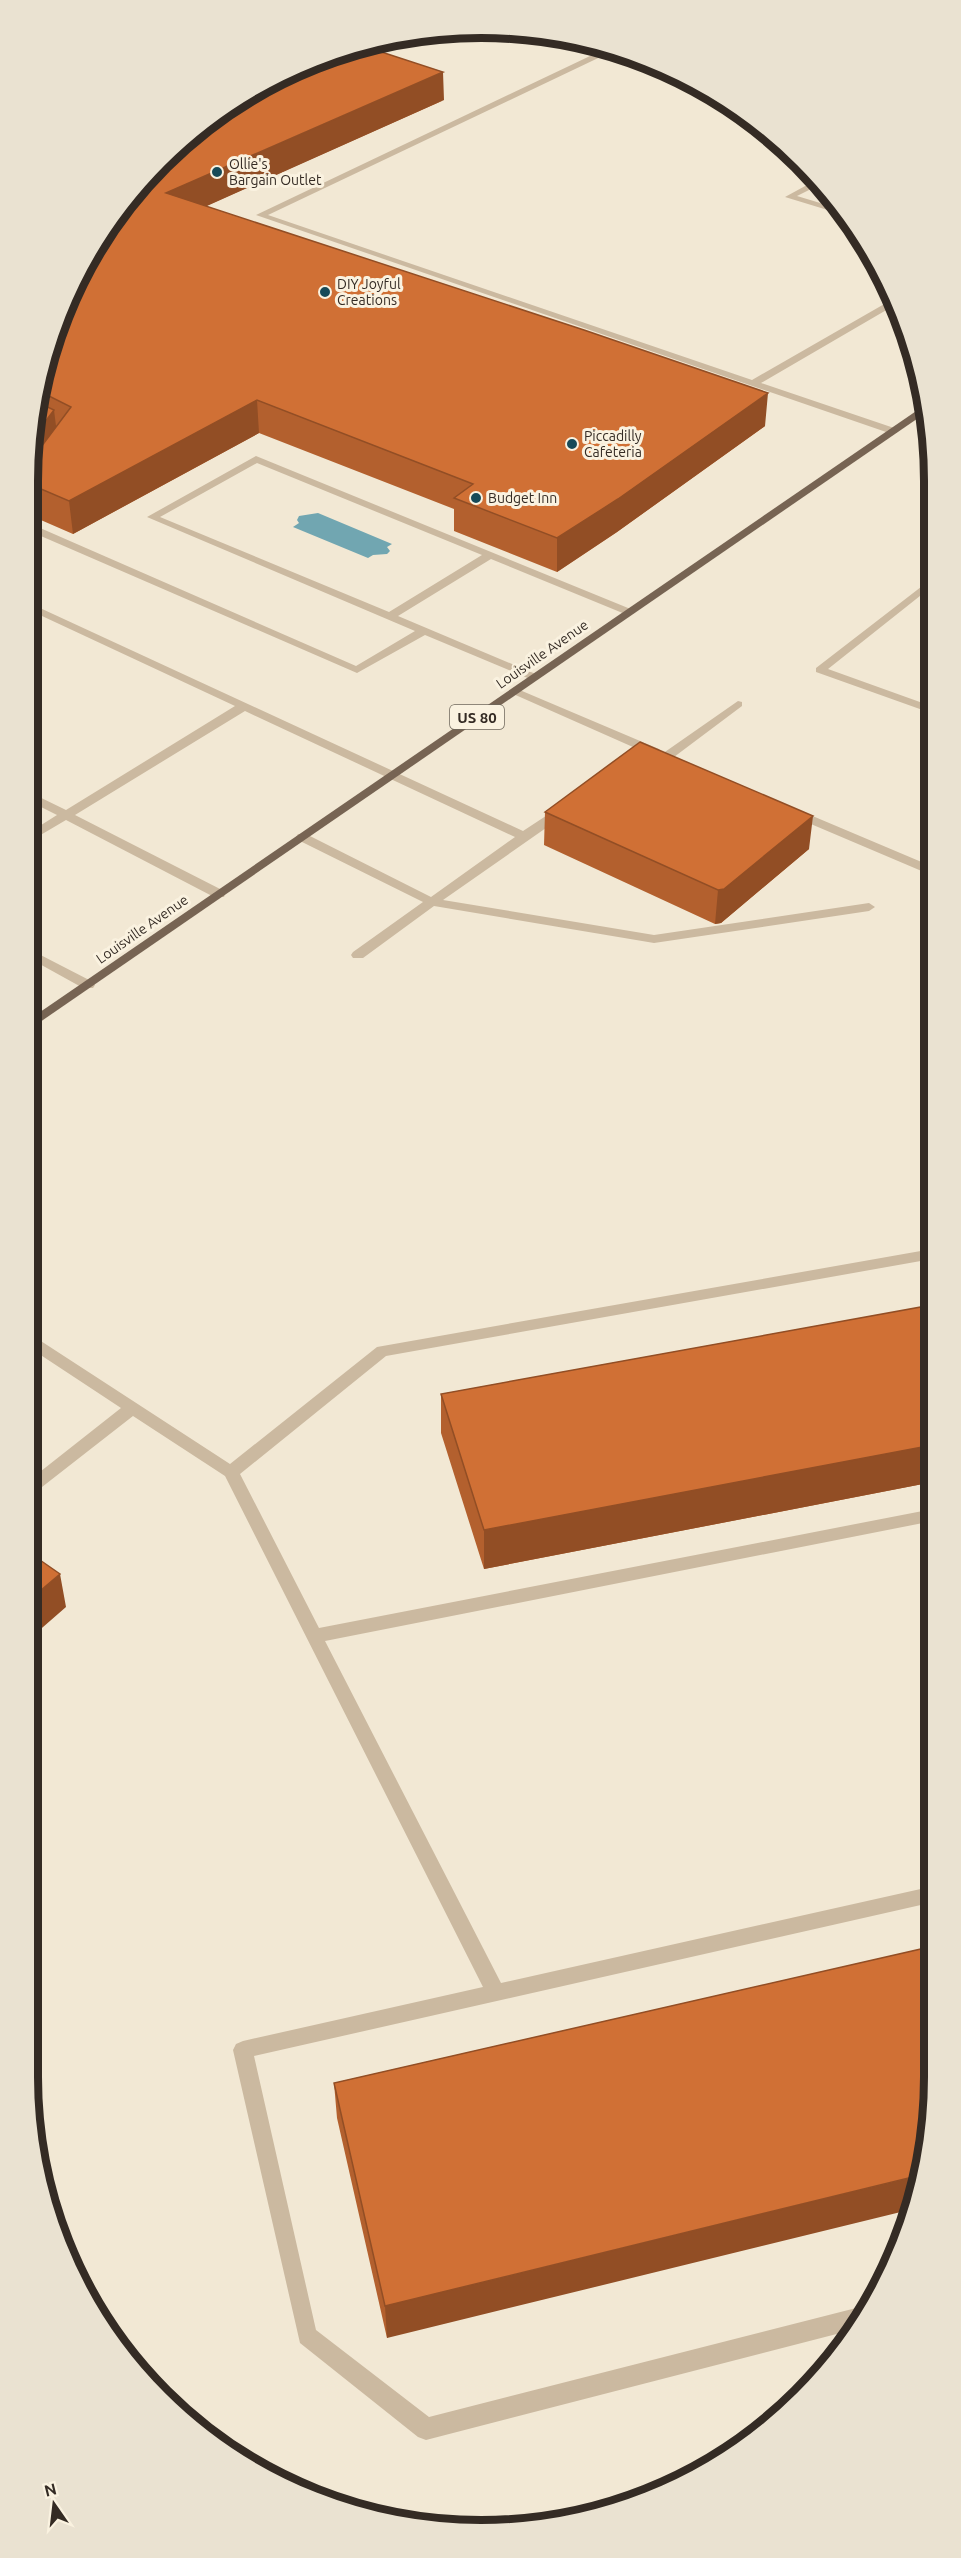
<svg xmlns="http://www.w3.org/2000/svg" width="961" height="2558" viewBox="0 0 961 2558" font-family="Ubuntu,sans-serif">
	<style>
		.water { fill: #71a6b1 }
		.lines { fill: none; stroke-linecap: round; stroke-linejoin: round }
		.lane { fill: #cbb9a0; fill-rule: evenodd }
		.primary { fill: #776453; fill-rule: evenodd }
		.wall { fill: #b3602e }
		.shaded-wall { fill: #924e25 }
		.building { fill: #d07035; stroke: #924e25; stroke-width: 1.5 }
		.poi-dot { fill: #174a58; stroke: #faf2e0; stroke-width: 2 }
		.labels { text-anchor: middle; dominant-baseline: central; stroke-width: 6; stroke-linejoin: round; paint-order: stroke }
		.far-poi-label { font-size: 14px; fill: #342b24; stroke: #faf2e0; text-anchor: start }
		.far-street-label { font-size: 14px; fill: #342b24; stroke: #faf2e0 }
		.shield { fill: #faf2e0; stroke: #6f675c; stroke-width: 1.5 }
		.shield-label { font-size: 15px; font-weight: bold; fill: #342b24 }
		.rim { fill: none; stroke: #342b24; stroke-width: 8 }
	</style>
	<rect width="100%" height="100%" fill="#f2e8d4"/>
	<path class="water" d="M318,513L392,544L387,547L390,551L387,554L373,555L368,558L293,527L299,523L297,520L299,516Z"/>
	<g class="lines">
		<path class="lane" d="M609,47L615,50L268,215L752,380L893,299L895,305L761,383L897,429V433H889L256,215Z
			M818,179L823,183L797,196L840,209L844,215L785,197Z
			M256,456L633,610L635,612L633,614H625L491,559L398,616L538,675V679H530L425,635L357,673L27,530V523L31,524L356,666L415,631L147,517ZM257,463L482,555L389,612L160,517Z
			M930,580V588L828,669L931,706V713L816,672V668Z
			M27,602L523,831L558,808H566V814L443,900L654,935L869,903L875,907L869,911L654,943L434,906L363,958H353L351,955L353,952L423,902L298,840L296,837L298,834H306L431,897L515,837L245,711L75,815L224,891L225,894L224,897H214L66,820L27,843V834L57,815L27,800V791L66,810L235,706L27,609Z
			M515,688L659,749L661,752L655,756L651,755L511,693L509,691Z
			M738,701L742,702V706L670,760H662V754Z
			M796,809L931,866V875L792,816V810Z
			M27,948L93,982L95,985L93,988H83L27,957Z
			M932,1249V1259L386,1356L240,1474L319,1628L933,1509V1521L325,1641L501,1983L934,1886V1902L254,2056L316,2330L429,2417L864,2306L869,2308L856,2329L426,2440L418,2437L300,2343L233,2050L236,2044L243,2041L483,1987L225,1476L133,1416L42,1487L36,1489L27,1485V1471L36,1475L121,1408L27,1346V1332L230,1464L377,1347Z"/>
		<path class="primary" d="M925,405L927,412L27,1031V1021Z"/>
	</g>
	<path class="wall" d="M444,100L206,206L765,426L617,532L557,572L454,531V509L259,433L73,534L27,514V480L43,363L121,204Z
		M545,812L809,849L721,923L715,924L544,845Z
		M932,1305L933,1482L484,1569L441,1433V1394Z
		M934,1946L387,2338L337,2118L334,2083Z"/>
	<path class="shaded-wall" d="M443,72L444,100L169,223L166,193Z
		M768,393L765,426L617,532L557,572V538Z
		M257,400L259,433L73,534L69,501Z
		M54,410L58,442L27,480L33,438Z
		M813,816L809,849L721,923L715,924L718,890Z
		M933,1445V1482L484,1569V1530Z
		M60,1574L66,1607L27,1641V1602Z
		M921,2175L918,2195L913,2209L387,2338L385,2306Z"/>
	<path class="building" d="M360,45L443,72L166,193L584,330L768,393L618,499L557,538L454,498L473,484L257,400L69,501L27,483L29,463L71,407L39,391L43,363L74,280L121,204L182,139L254,88L335,51Z
		M37,402L54,410L33,438Z
		M640,742L813,816L724,889L718,890L545,812Z
		M932,1305L933,1445L484,1530L441,1394Z
		M27,1551L60,1574L27,1602Z
		M934,1946V2078L921,2175L385,2306L334,2083Z"/>
	<g class="poi-dot">
		<circle cx="217" cy="172" r="6"/>
		<circle cx="325" cy="292" r="6"/>
		<circle cx="572" cy="444" r="6"/>
		<circle cx="476" cy="498" r="6"/>
	</g>
	<g class="labels">
		<g class="far-poi-label">
			<text x="229" y="164">Ollie's<tspan x="229" dy="16">Bargain Outlet</tspan></text>
			<text x="337" y="284">DIY Joyful<tspan x="337" dy="16">Creations</tspan></text>
			<text x="584" y="436">Piccadilly<tspan x="584" dy="16">Cafeteria</tspan></text>
			<text x="488" y="498">Budget Inn</text>
		</g>
		<g class="far-street-label">
			<text transform="translate(542 654) rotate(-35)">Louisville Avenue</text>
			<text transform="translate(142 929) rotate(-35)">Louisville Avenue</text>
		</g>
		<rect class="shield" x="450" y="705" width="54" height="24" rx="4.5"/>
		<g class="shield-label">
			<text x="477" y="717">US 80</text>
		</g>
	</g>
	<path d="M0 0H961V2558H0ZM481 38H481A443 443 0 0 1 924 481V2077A443 443 0 0 1 481 2520H481A443 443 0 0 1 38 2077V481A443 443 0 0 1 481 38Z" fill="#eae2d1" fill-rule="evenodd"/>
	<path class="rim" d="M481 38H481A443 443 0 0 1 924 481V2077A443 443 0 0 1 481 2520H481A443 443 0 0 1 38 2077V481A443 443 0 0 1 481 38Z"/>
	<g transform="translate(54 2504) rotate(346)" stroke="#faf2e0" stroke-width="4.5" paint-order="stroke">
	<path d="M0-4.5L10 22L0 15L-10 22Z" fill="#342b24"/>
	<text y="-9" font-size="16" font-weight="bold" text-anchor="middle" fill="#342b24">N</text>
	</g>
</svg>
